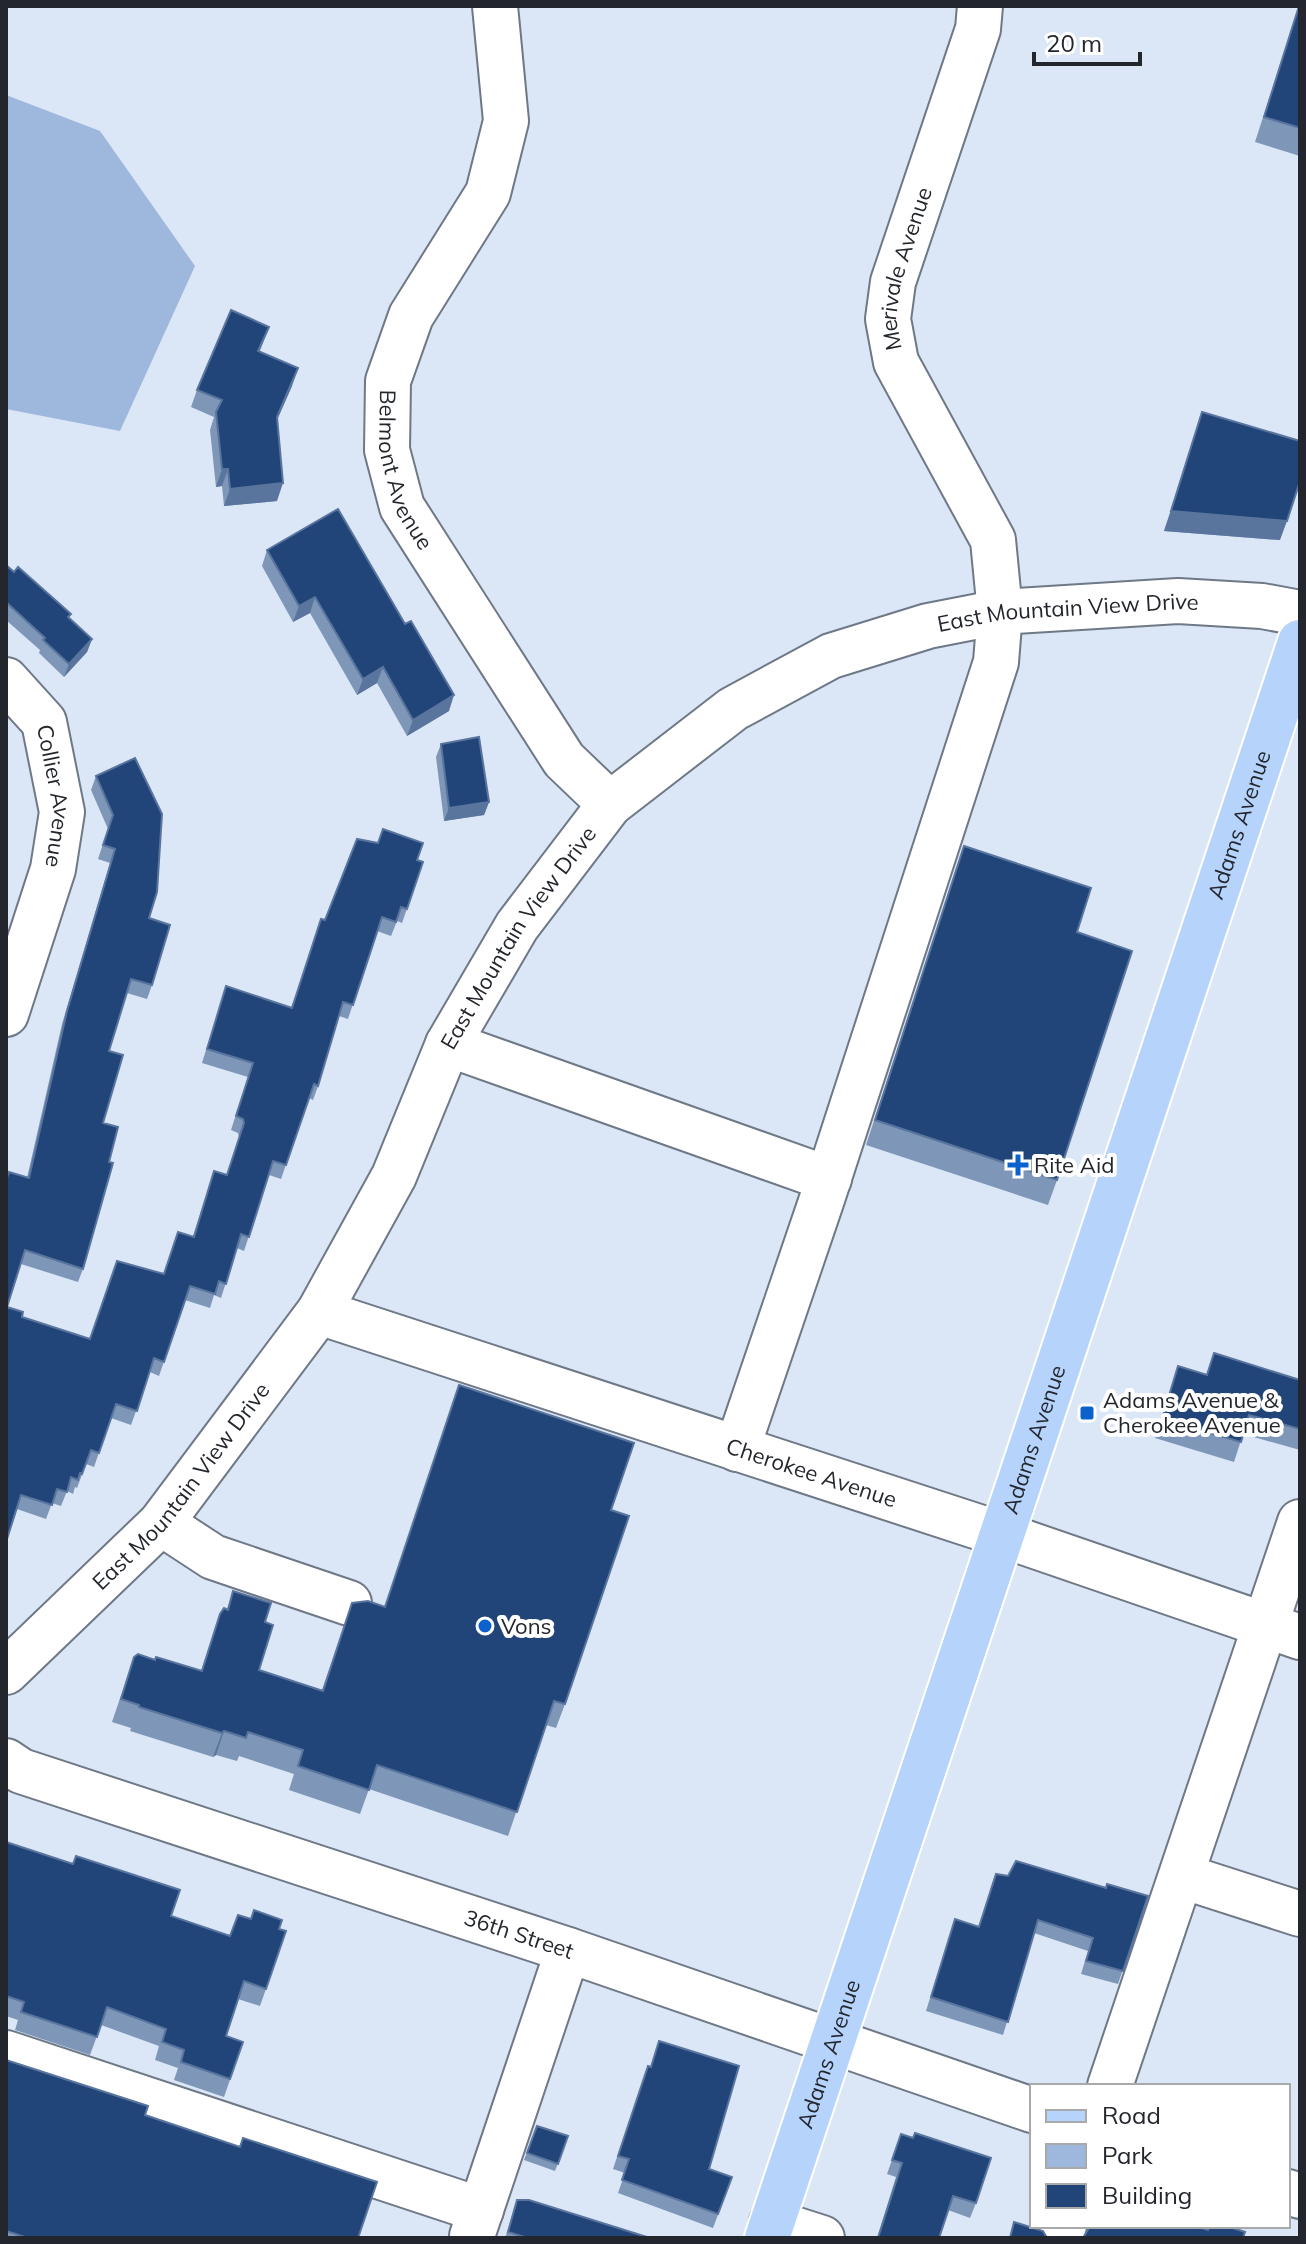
<svg xmlns="http://www.w3.org/2000/svg" width="1306" height="2244" viewBox="0 0 1306 2244" font-family="Mulish,sans-serif">
	<style>
		.green { fill: #9eb7dc }
		.lines { fill: none; stroke-linecap: round; stroke-linejoin: round }
		.minor-casing { stroke: #6e7886; stroke-width: 48 }
		.major-casing { stroke: #fff; stroke-width: 48 }
		.minor { stroke: #fff; stroke-width: 44 }
		.major { stroke: #b6d3fc; stroke-width: 44 }
		.wall { fill: #7e96b7 }
		.shaded-wall { fill: #59759e }
		.building { fill: #214578; stroke: #59759e; stroke-width: 2 }
		.poi-dot { fill: #0c62cc; stroke: #fff; stroke-width: 3 }
		.labels { text-anchor: middle; dominant-baseline: central; stroke-width: 8; stroke-linejoin: round; paint-order: stroke }
		.street-label { font-size: 22px; fill: #23272d; stroke: #fff }
		.poi-label { font-size: 22px; fill: #23272d; stroke: #fff; text-anchor: start }
	</style>
	<rect width="100%" height="100%" fill="#dbe6f6"/>
	<path class="green" d="M6,95L100,131L195,266L120,431L6,409Z"/>
	<g class="lines">
		<g class="minor-casing">
			<g id="minor">
				<path id="s1" d="M495,6L506,121L488,193L411,316L388,381L387,450L402,507L564,760L610,804"/>
				<path id="s2" d="M6,680L44,722L62,812L53,869L6,1014"/>
				<path d="M448,1044L829,1179"/>
				<path id="s3" d="M319,1312L1000,1534L1300,1637"/>
				<path id="s4" d="M737,1449L823,1196L996,662L1000,612L993,540L896,362L888,319L893,282L978,29L980,6"/>
				<path d="M161,1523L213,1557L349,1603"/>
				<path id="s5" d="M6,1672L161,1523L319,1312L394,1176L448,1044L517,926L610,804L733,709L831,656L928,626L1000,612L1178,601L1262,606L1300,613"/>
				<path id="s6" d="M6,1761L21,1771L568,1950L1032,2110"/>
				<path d="M1182,1876L1300,1914"/>
				<path d="M6,2053L481,2210"/>
				<path d="M1110,2086L1300,1522"/>
				<path d="M1288,2192L1300,2196"/>
				<path d="M772,2222L822,2238"/>
				<path d="M472,2236L568,1950"/>
				<path d="M1060,2238L1064,2226"/>
			</g>
		</g>
		<g class="major-casing">
			<g id="major">
				<path id="s7" d="M767,2238L1300,642"/>
			</g>
		</g>
		<use href="#minor" class="minor"/>
		<use href="#major" class="major"/>
	</g>
	<path class="wall" d="M1299,6L1300,7V156L1255,142Z
		M269,327L260,351L292,386L277,419V501L224,506L222,486L216,487L210,430L214,417L191,407L197,390Z
		M1202,412L1280,540L1164,531Z
		M267,550L449,711L407,736L377,683L357,695L310,613L293,622L262,566Z
		M6,565L71,614L69,617L92,639L87,652L64,677L39,653L40,650L6,620Z
		M441,744L489,802L484,815L444,821L436,757Z
		M135,758L149,918L152,985L147,999L127,993L109,1051L103,1123L83,1269L78,1282L21,1264L7,1307L22,1317L89,1339L163,1274L193,1236L214,1171L227,1175L239,1137L238,1133L231,1130L248,1077L202,1063L226,986L291,1008L325,920L417,860L423,862L402,923L397,921L391,936L377,931L348,1019L339,1016L318,1086L313,1100L309,1098L281,1179L269,1175L244,1251L237,1248L221,1298L214,1295L210,1308L185,1300L159,1376L150,1372L131,1425L111,1418L94,1467L86,1464L77,1488L75,1487L73,1494L67,1491L61,1506L52,1503L46,1519L17,1509L6,1542V1180L27,1178L62,1024L110,863L98,859L108,829L91,790L96,776Z
		M964,846L1077,932L1057,1180L1048,1205L866,1145Z
		M1214,1353L1300,1380V1450L1243,1434L1234,1462L1155,1438L1178,1366L1206,1375Z
		M459,1385L611,1510L565,1704L556,1728L546,1725L508,1836L369,1789L360,1814L289,1790L294,1774L239,1756L237,1761L216,1755L213,1757L130,1731L131,1728L112,1722L134,1657L155,1660L201,1671L220,1614L227,1609L233,1591L265,1622L259,1670L322,1690L352,1603L385,1607Z
		M6,1842L171,1916L230,1936L279,1929L286,1931L260,2006L238,1999L226,2036L243,2042L224,2097L174,2080L178,2068L155,2060L159,2046L101,2025L90,2055L15,2030L18,2020L6,2016Z
		M1008,1876L1106,1888L1148,1896L1118,1984L1081,1974L1088,1951L1034,1933L1003,2035L926,2011L955,1919L978,1927Z
		M6,2060L145,2115L358,2238H6Z
		M643,2079L709,2169L732,2177L713,2228L618,2193L625,2173L613,2169Z
		M537,2126L568,2136L555,2171L524,2160Z
		M901,2134L976,2203L970,2218L948,2210L939,2238H877L896,2177L887,2174Z
		M517,2200L650,2238H505Z"/>
	<path class="shaded-wall" d="M298,368L292,386L271,434L277,417Z
		M222,469H228L222,486L216,487Z
		M283,483L277,501L224,506L230,489Z
		M1171,511L1287,521L1280,540L1164,531Z
		M315,597L310,613L293,622L299,606Z
		M92,639L87,652L64,677L69,664Z
		M383,667L377,683L357,695L363,679Z
		M454,695L449,711L407,736L413,720Z
		M489,802L484,815L444,821L449,808Z
		M224,1731L216,1755L213,1757L222,1733Z"/>
	<path class="building" d="M1299,6L1300,7V128L1264,117Z
		M231,310L269,327L258,351L298,368L277,417L283,483L230,489L228,469H222L216,412L222,400L197,390Z
		M1202,412L1300,441V481L1287,521L1171,511Z
		M338,509L405,624L411,621L454,695L413,720L383,667L363,679L315,597L299,606L267,550Z
		M6,565L14,572L18,567L71,614L68,617L92,639L69,664L43,640L45,638L6,602Z
		M479,737L489,802L449,808L441,744Z
		M135,758L162,814L157,892L149,918L170,925L152,985L131,979L109,1051L123,1055L103,1123L118,1127L109,1162L113,1163L83,1269L25,1250L7,1307L23,1312L22,1317L90,1339L117,1261L164,1274L178,1232L194,1237L214,1171L227,1175L244,1123L243,1119L236,1116L253,1063L207,1049L226,986L292,1008L321,919L325,920L357,839L378,843L383,829L423,843L417,860L423,862L407,909L401,907L396,922L382,917L353,1005L343,1002L318,1086L314,1084L286,1165L273,1161L249,1237L241,1234L226,1284L219,1281L215,1294L190,1286L164,1362L154,1358L137,1411L116,1404L99,1453L91,1450L82,1474L80,1473L78,1480L71,1477L67,1492L57,1489L52,1505L21,1495L6,1542V1181L9,1172L29,1178L67,1011L115,849L103,845L113,815L96,776Z
		M964,846L1091,888L1077,932L1132,951L1057,1180L875,1120Z
		M1214,1353L1300,1380V1429L1249,1415L1241,1442L1162,1419L1178,1366L1207,1375Z
		M459,1385L634,1443L611,1510L629,1516L565,1704L554,1701L517,1812L377,1765L369,1790L298,1766L303,1750L248,1732L246,1738L224,1731L222,1733L139,1707V1705L121,1699L134,1657L138,1654L155,1660L156,1657L202,1671L220,1614L224,1608L228,1610L233,1591L271,1603L265,1622L273,1625L259,1670L323,1691L352,1603L368,1601L385,1607Z
		M6,1842L73,1864L76,1856L180,1890L171,1916L230,1936L238,1915L251,1919L254,1910L282,1920L279,1929L286,1931L266,1989L244,1981L226,2036L243,2042L230,2079L181,2062L184,2050L162,2042L166,2029L107,2007L97,2037L21,2012L24,2002L6,1996Z
		M1016,1861L1106,1888L1107,1884L1148,1896L1123,1971L1086,1961L1093,1938L1038,1920L1008,2022L931,1997L955,1919L979,1927L996,1874L1008,1876Z
		M659,2041L739,2066L709,2169L732,2177L718,2214L622,2180L629,2159L618,2156L648,2066L651,2067Z
		M6,2060L148,2106L145,2115L240,2147L243,2138L377,2182L358,2238H28L6,2231Z
		M537,2126L568,2136L558,2164L527,2153Z
		M915,2133L991,2158L976,2203L953,2196L939,2238H878L902,2163L892,2160L901,2134L913,2138Z
		M517,2200H529L650,2238H528L508,2232Z
		M1014,2222L1043,2231L1047,2238H1010Z
		M1090,2226H1196L1208,2230L1209,2226H1227L1245,2232L1243,2238H1083Z"/>
	<g class="poi-dot">
		<path d="M1014 1153h8v8h8v8h-8v8h-8v-8h-8v-8h8z"/>
		<rect x="1079" y="1405" width="16" height="16" rx="4"/>
		<circle cx="485" cy="1626" r="8"/>
	</g>
	<g class="labels">
		<g class="street-label">
			<text stroke="none"><textPath href="#s4" startOffset="1250">Merivale Avenue</textPath></text>
			<text stroke="none"><textPath href="#s1" startOffset="496">Belmont Avenue</textPath></text>
			<text stroke="none"><textPath href="#s5" startOffset="1576">East Mountain View Drive</textPath></text>
			<text stroke="none"><textPath href="#s2" startOffset="132">Collier Avenue</textPath></text>
			<text stroke="none"><textPath href="#s7" startOffset="1490">Adams Avenue</textPath></text>
			<text stroke="none"><textPath href="#s5" startOffset="904">East Mountain View Drive</textPath></text>
			<text stroke="none"><textPath href="#s7" startOffset="842">Adams Avenue</textPath></text>
			<text stroke="none"><textPath href="#s3" startOffset="518">Cherokee Avenue</textPath></text>
			<text stroke="none"><textPath href="#s5" startOffset="256">East Mountain View Drive</textPath></text>
			<text stroke="none"><textPath href="#s6" startOffset="542">36th Street</textPath></text>
			<text stroke="none"><textPath href="#s7" startOffset="194">Adams Avenue</textPath></text>
		</g>
		<g class="poi-label">
			<text x="1034" y="1165">Rite Aid</text>
			<text x="1103" y="1400">Adams Avenue &amp;<tspan x="1103" dy="25">Cherokee Avenue</tspan></text>
			<text x="501" y="1626">Vons</text>
		</g>
	</g>
	<rect width="1306" height="2244" fill="none" stroke="#23272d" stroke-width="16"/>
	<rect x="1030" y="2084" width="260" height="144" fill="#ffffff" stroke="#a7a9ab" stroke-width="2"/>
	<rect x="1046" y="2110" width="40" height="12" fill="#b6d3fc" stroke="#a7a9ab" stroke-width="2"/>
	<text x="1102" y="2124" font-size="24" fill="#23272d">Road</text>
	<rect x="1046" y="2144" width="40" height="24" fill="#9eb7dc" stroke="#a7a9ab" stroke-width="2"/>
	<text x="1102" y="2164" font-size="24" fill="#23272d">Park</text>
	<rect x="1046" y="2184" width="40" height="24" fill="#214578" stroke="#a7a9ab" stroke-width="2"/>
	<text x="1102" y="2204" font-size="24" fill="#23272d">Building</text>
	<path d="M1034 52v12h106v-12" fill="none" stroke="#23272d" stroke-width="4"/>
	<text x="1046" y="52" font-size="24" fill="#23272d" stroke="#ffffff" stroke-width="6" paint-order="stroke">20 m</text>
</svg>
